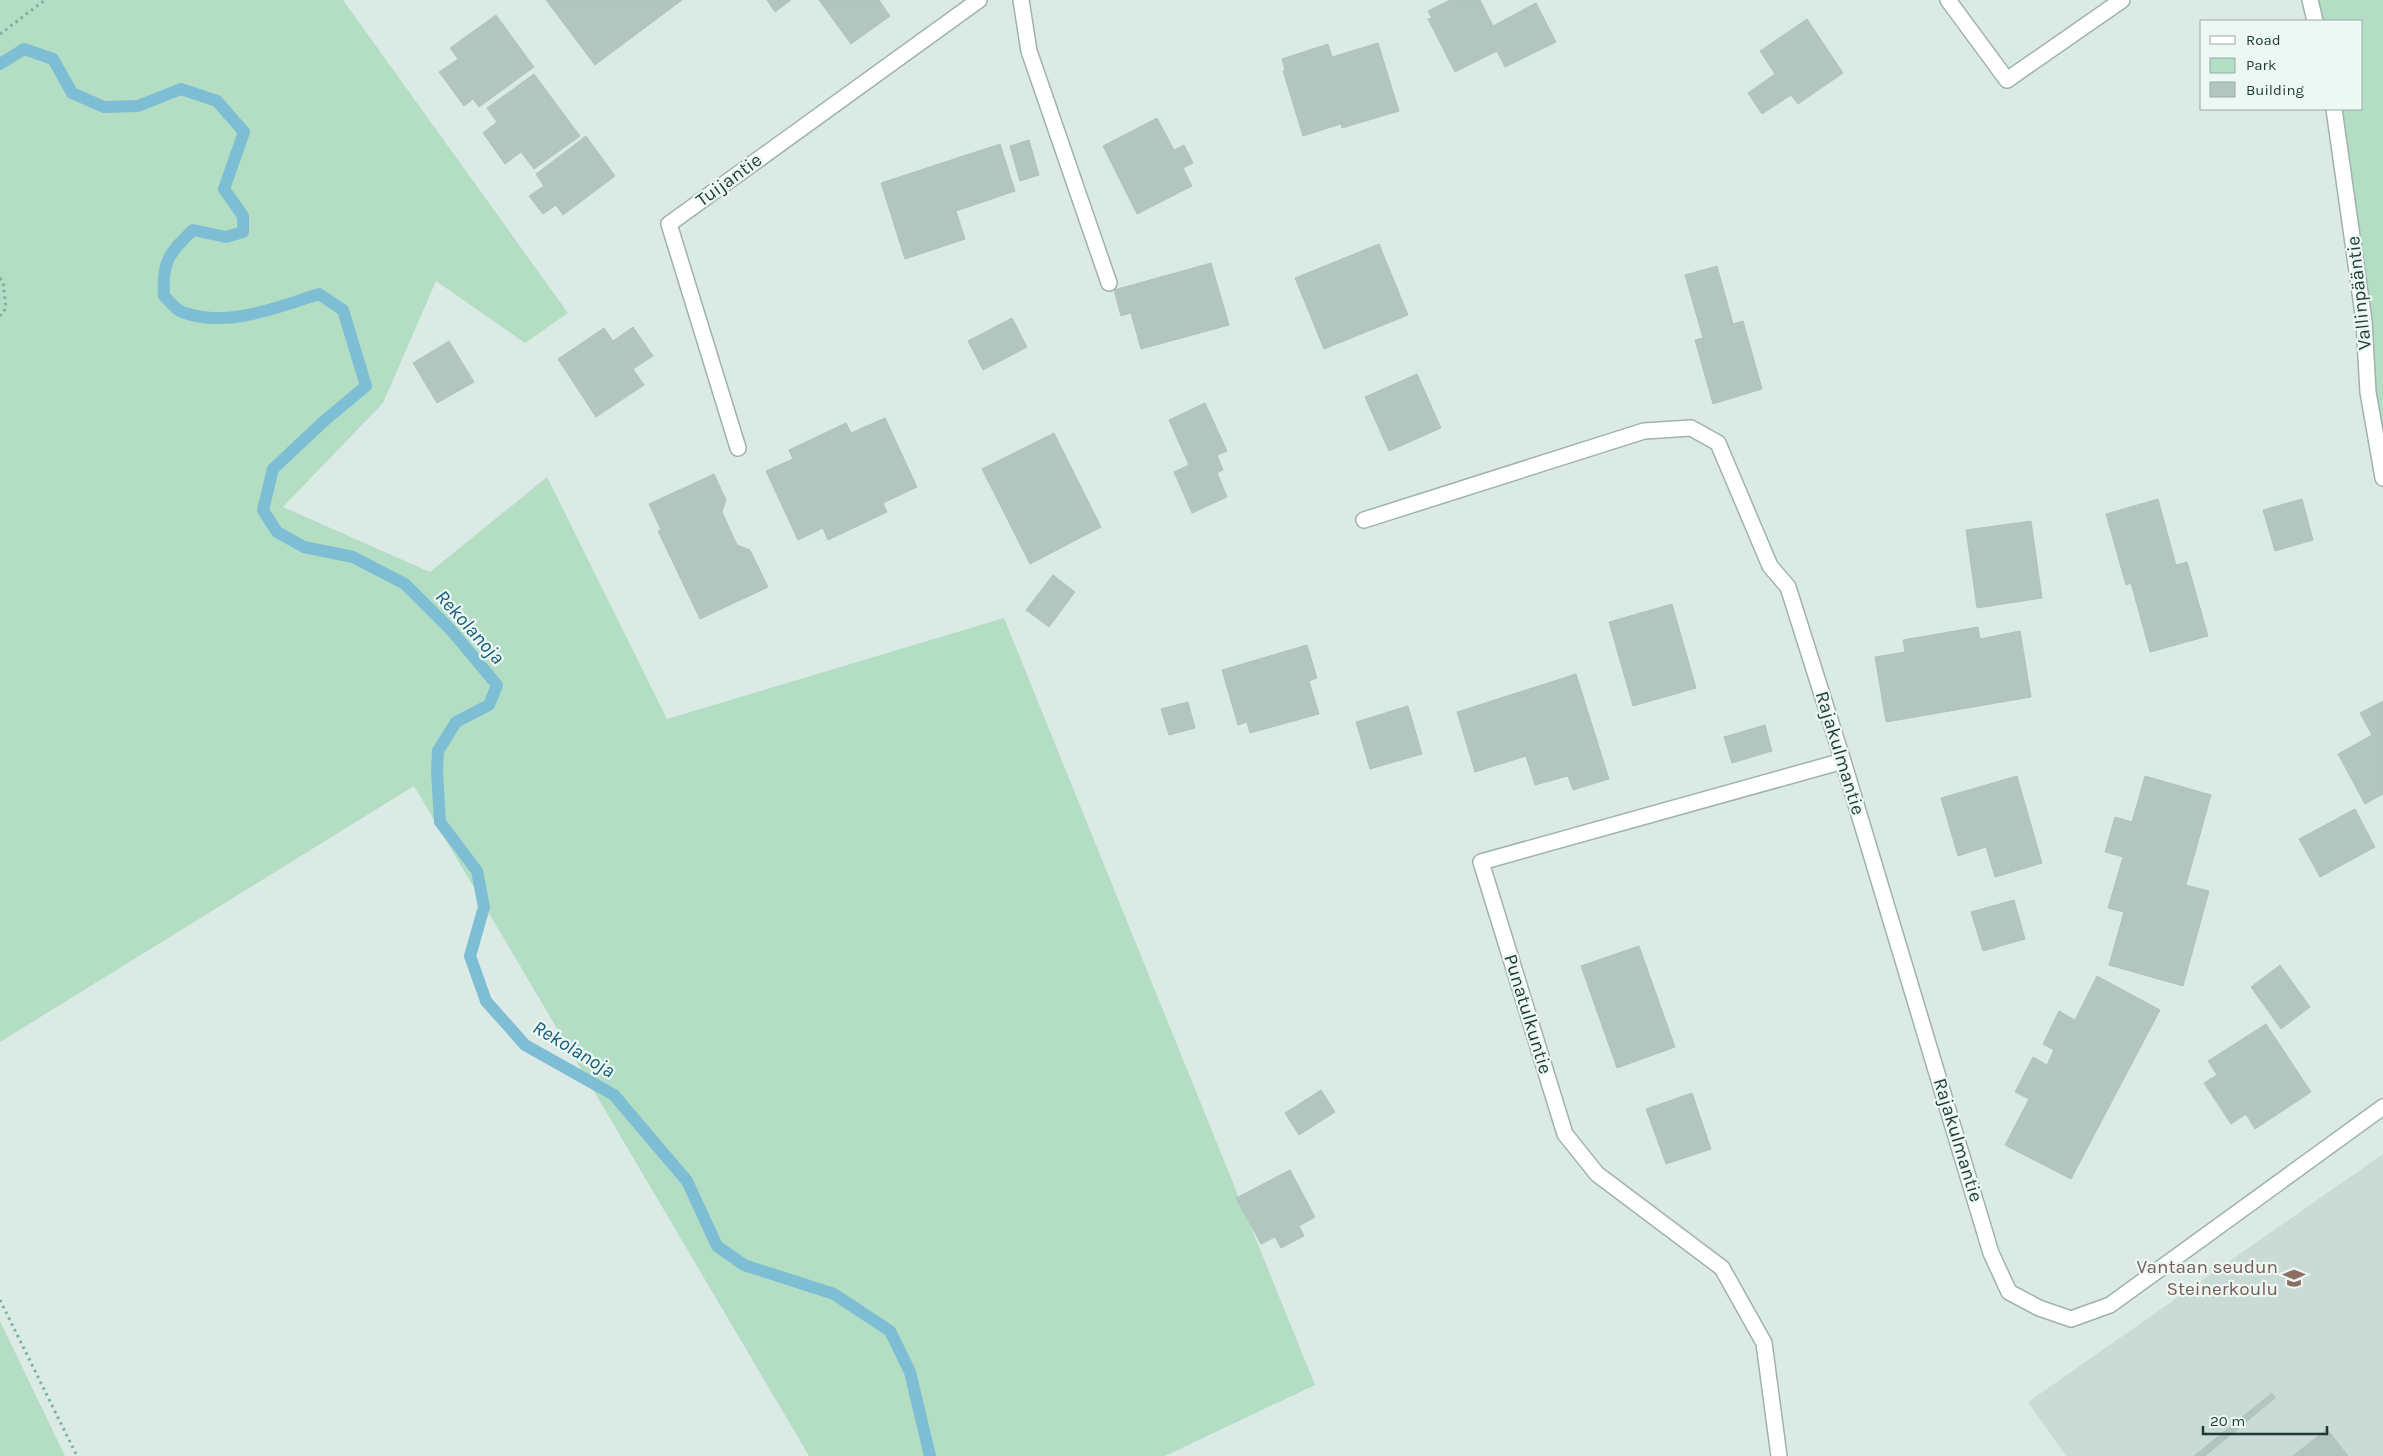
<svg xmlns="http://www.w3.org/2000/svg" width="2383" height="1456" viewBox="0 0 2383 1456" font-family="Karla,sans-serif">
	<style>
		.built { fill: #cadad5 }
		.green { fill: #b3dec3 }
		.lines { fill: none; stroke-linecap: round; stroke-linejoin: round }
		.stream { stroke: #7ebed5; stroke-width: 12 }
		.building { fill: #b2c5bf; stroke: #aec4be }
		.minor-casing { stroke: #9fb2ae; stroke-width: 18 }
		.path { stroke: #7ab1a6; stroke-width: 3; stroke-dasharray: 2.5 4; stroke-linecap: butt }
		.minor { stroke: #fff; stroke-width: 15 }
		.labels { text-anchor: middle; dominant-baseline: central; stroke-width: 4.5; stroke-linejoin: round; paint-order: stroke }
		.street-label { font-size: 19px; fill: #1d3a36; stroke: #edf7f3 }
		.education-label { font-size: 19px; fill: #785e54; stroke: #edf7f3; text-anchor: end }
		.water-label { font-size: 20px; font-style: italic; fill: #135d7a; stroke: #edf7f3 }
	</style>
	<rect width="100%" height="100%" fill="#dceae6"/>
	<path class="built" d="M2383,1154V1456H2066L2028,1402Z"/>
	<path class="green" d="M0,0H343L568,313L525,343L436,281L383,403L283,507L430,572L547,477L667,719L1004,618L1315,1385L1165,1456H809L414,786L0,1042Z
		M2310,0H2383V478L2334,109H2362V21H2315Z
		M0,1321L65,1456H0Z"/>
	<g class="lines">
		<path class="stream" d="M0,64L24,49L53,59L72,93L104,107L138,106L181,89L217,101L244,132L224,189L243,216V232L226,237L193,230C168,254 162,262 164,296C170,302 177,311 185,313C228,328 278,307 319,294L343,310L366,386L324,421L273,469L263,510L277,532L304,547L353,557L405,584L451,630L497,685L489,705L456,722L438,751L437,772L440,822L477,871L484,907L470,956L486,1001L525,1045L614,1095L687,1181L717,1246L744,1265L834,1294L890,1331L910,1372L930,1456"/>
	</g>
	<path class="building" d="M546,0H682L595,65Z
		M767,0H791L775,12Z
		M819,0H879L890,16L851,44Z
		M1450,0H1480L1493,26L1536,3L1556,42L1505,67L1497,51L1455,72L1428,19L1432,18L1428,11Z
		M496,15L534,67L479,107L473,99L464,106L439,72L458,59L450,48Z
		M1807,19L1843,73L1798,104L1791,95L1762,114L1748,93L1775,74L1760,51Z
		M1378,43L1399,111L1342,128L1341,124L1303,136L1283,71L1285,70L1282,59L1328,44L1332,57Z
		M534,74L580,136L534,169L521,152L505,164L483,133L497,122L487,108Z
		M1157,118L1174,150L1184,145L1193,163L1183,168L1192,186L1137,214L1103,146Z
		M586,136L615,176L563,215L556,205L543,214L529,196L544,186L536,174Z
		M1029,140L1039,175L1020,181L1010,146Z
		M1000,144L1015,191L956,211L965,239L905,259L881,183Z
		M1379,244L1408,315L1324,349L1295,278Z
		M1211,263L1229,325L1141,349L1131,313L1121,316L1114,290Z
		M1717,266L1733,324L1743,321L1762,389L1713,404L1695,340L1703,338L1685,275Z
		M1012,318L1027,347L983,370L968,341Z
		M633,327L653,356L633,369L644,385L596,417L558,359L604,328L613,341Z
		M449,341L474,382L437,403L413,363Z
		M1417,374L1441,428L1389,451L1365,397Z
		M1205,403L1227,451L1217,455L1223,470L1217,473L1227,497L1192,513L1174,472L1189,465L1169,420Z
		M885,418L917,487L883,503L887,512L828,540L823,528L798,540L766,471L793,459L789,450L846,423L851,433Z
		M1054,433L1101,527L1030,564L982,469Z
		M714,474L726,500L722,512L737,545L750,550L768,587L700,619L658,531L661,530L649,504Z
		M2158,499L2176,565L2187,562L2208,636L2150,652L2131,583L2126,585L2106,514Z
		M2302,499L2313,540L2275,551L2263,510Z
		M2031,521L2042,598L1977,608L1966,530Z
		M1053,575L1075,592L1049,627L1026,610Z
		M1672,604L1696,688L1633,706L1609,622Z
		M1978,627L1980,639L2020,631L2031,697L1886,722L1875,657L1905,652L1903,640Z
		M1307,645L1317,678L1309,681L1319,714L1250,733L1247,722L1238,725L1222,670Z
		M1576,674L1609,779L1573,790L1568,776L1535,785L1526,756L1475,772L1457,712Z
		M2383,701V794L2365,804L2338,754L2372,735L2360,713Z
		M1188,702L1195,728L1169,735L1161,709Z
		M1408,706L1422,754L1370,769L1356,722Z
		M1765,725L1772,751L1732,763L1724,737Z
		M2017,776L2042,863L1995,877L1986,847L1958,856L1941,798Z
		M2145,776L2211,795L2186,885L2209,891L2183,986L2109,965L2124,912L2108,908L2123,857L2105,852L2115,817L2132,822Z
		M2355,809L2375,847L2320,877L2299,839Z
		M2014,900L2025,939L1983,951L1971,912Z
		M1639,946L1675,1047L1617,1068L1581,966Z
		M2280,965L2310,1007L2281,1029L2251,987Z
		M2097,976L2160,1010L2071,1179L2005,1145L2029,1099L2015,1092L2033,1057L2047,1065L2054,1050L2043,1044L2059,1011L2075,1020Z
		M2266,1024L2311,1092L2255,1129L2246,1114L2231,1124L2204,1083L2217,1075L2208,1061Z
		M1321,1090L1335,1112L1299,1135L1285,1113Z
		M1692,1093L1711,1149L1666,1164L1646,1109Z
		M1290,1170L1315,1217L1299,1226L1304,1236L1281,1248L1275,1237L1261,1244L1236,1198Z
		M2272,1393L2275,1398L2205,1456H2194Z
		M2327,1429L2348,1456H2293Z"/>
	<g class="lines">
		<g class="minor-casing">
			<path id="minor" d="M1021,0L1029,51L1109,283
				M1948,0L2007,80L2122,0
				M2310,0L2315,21
				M2334,109L2364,321L2368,392L2383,478
				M738,448L669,224L979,0
				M1364,520L1644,431L1691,428L1718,443L1770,566L1788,587L1843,761L1991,1253L2009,1292L2039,1308L2071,1319L2110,1305L2383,1107
				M1779,1456L1764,1343L1722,1268L1597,1174L1565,1134L1481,862L1843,761"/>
		</g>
		<path class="path" d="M0,34L45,0
			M0,278L3,282L6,308L0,316
			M0,1300L77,1456"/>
		<use href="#minor" class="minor"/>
	</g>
	<defs>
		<g id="school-bare" transform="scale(1.725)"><path d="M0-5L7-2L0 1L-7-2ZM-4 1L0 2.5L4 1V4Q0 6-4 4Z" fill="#8d6e63" stroke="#edf7f3" stroke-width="2.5" paint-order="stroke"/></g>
	</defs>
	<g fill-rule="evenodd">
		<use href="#school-bare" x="2294" y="1278"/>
	</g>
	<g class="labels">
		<g class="street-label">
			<text transform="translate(729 180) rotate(-36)">Tuijantie</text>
			<text transform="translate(2359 293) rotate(-96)">Vallinpääntie</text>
			<text transform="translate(1840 753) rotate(73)">Rajakulmantie</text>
			<text transform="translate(1528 1014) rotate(73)">Punatulkuntie</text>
			<text transform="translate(1958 1140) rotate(73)">Rajakulmantie</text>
		</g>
		<g class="education-label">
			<text x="2278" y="1267">Vantaan seudun<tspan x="2278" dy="22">Steinerkoulu</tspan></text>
		</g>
		<g class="water-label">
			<text transform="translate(470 627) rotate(48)">Rekolanoja</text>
			<text transform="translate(574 1049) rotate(31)">Rekolanoja</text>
		</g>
	</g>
	<rect x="2200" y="20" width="162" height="90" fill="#edf7f3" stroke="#9aaba7"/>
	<rect x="2210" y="36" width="25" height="8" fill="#ffffff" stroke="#9aaba7"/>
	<text x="2246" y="45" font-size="15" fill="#1d3a36">Road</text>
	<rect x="2210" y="58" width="25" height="15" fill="#b3dec3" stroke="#9aaba7"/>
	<text x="2246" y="70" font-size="15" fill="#1d3a36">Park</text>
	<rect x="2210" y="82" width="25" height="15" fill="#b2c5bf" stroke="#9aaba7"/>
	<text x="2246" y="95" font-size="15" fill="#1d3a36">Building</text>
	<path d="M2203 1426v8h124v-8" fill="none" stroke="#1d3a36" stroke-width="2.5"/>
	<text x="2210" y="1426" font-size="15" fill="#1d3a36" stroke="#edf7f3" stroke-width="4" paint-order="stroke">20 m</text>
</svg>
